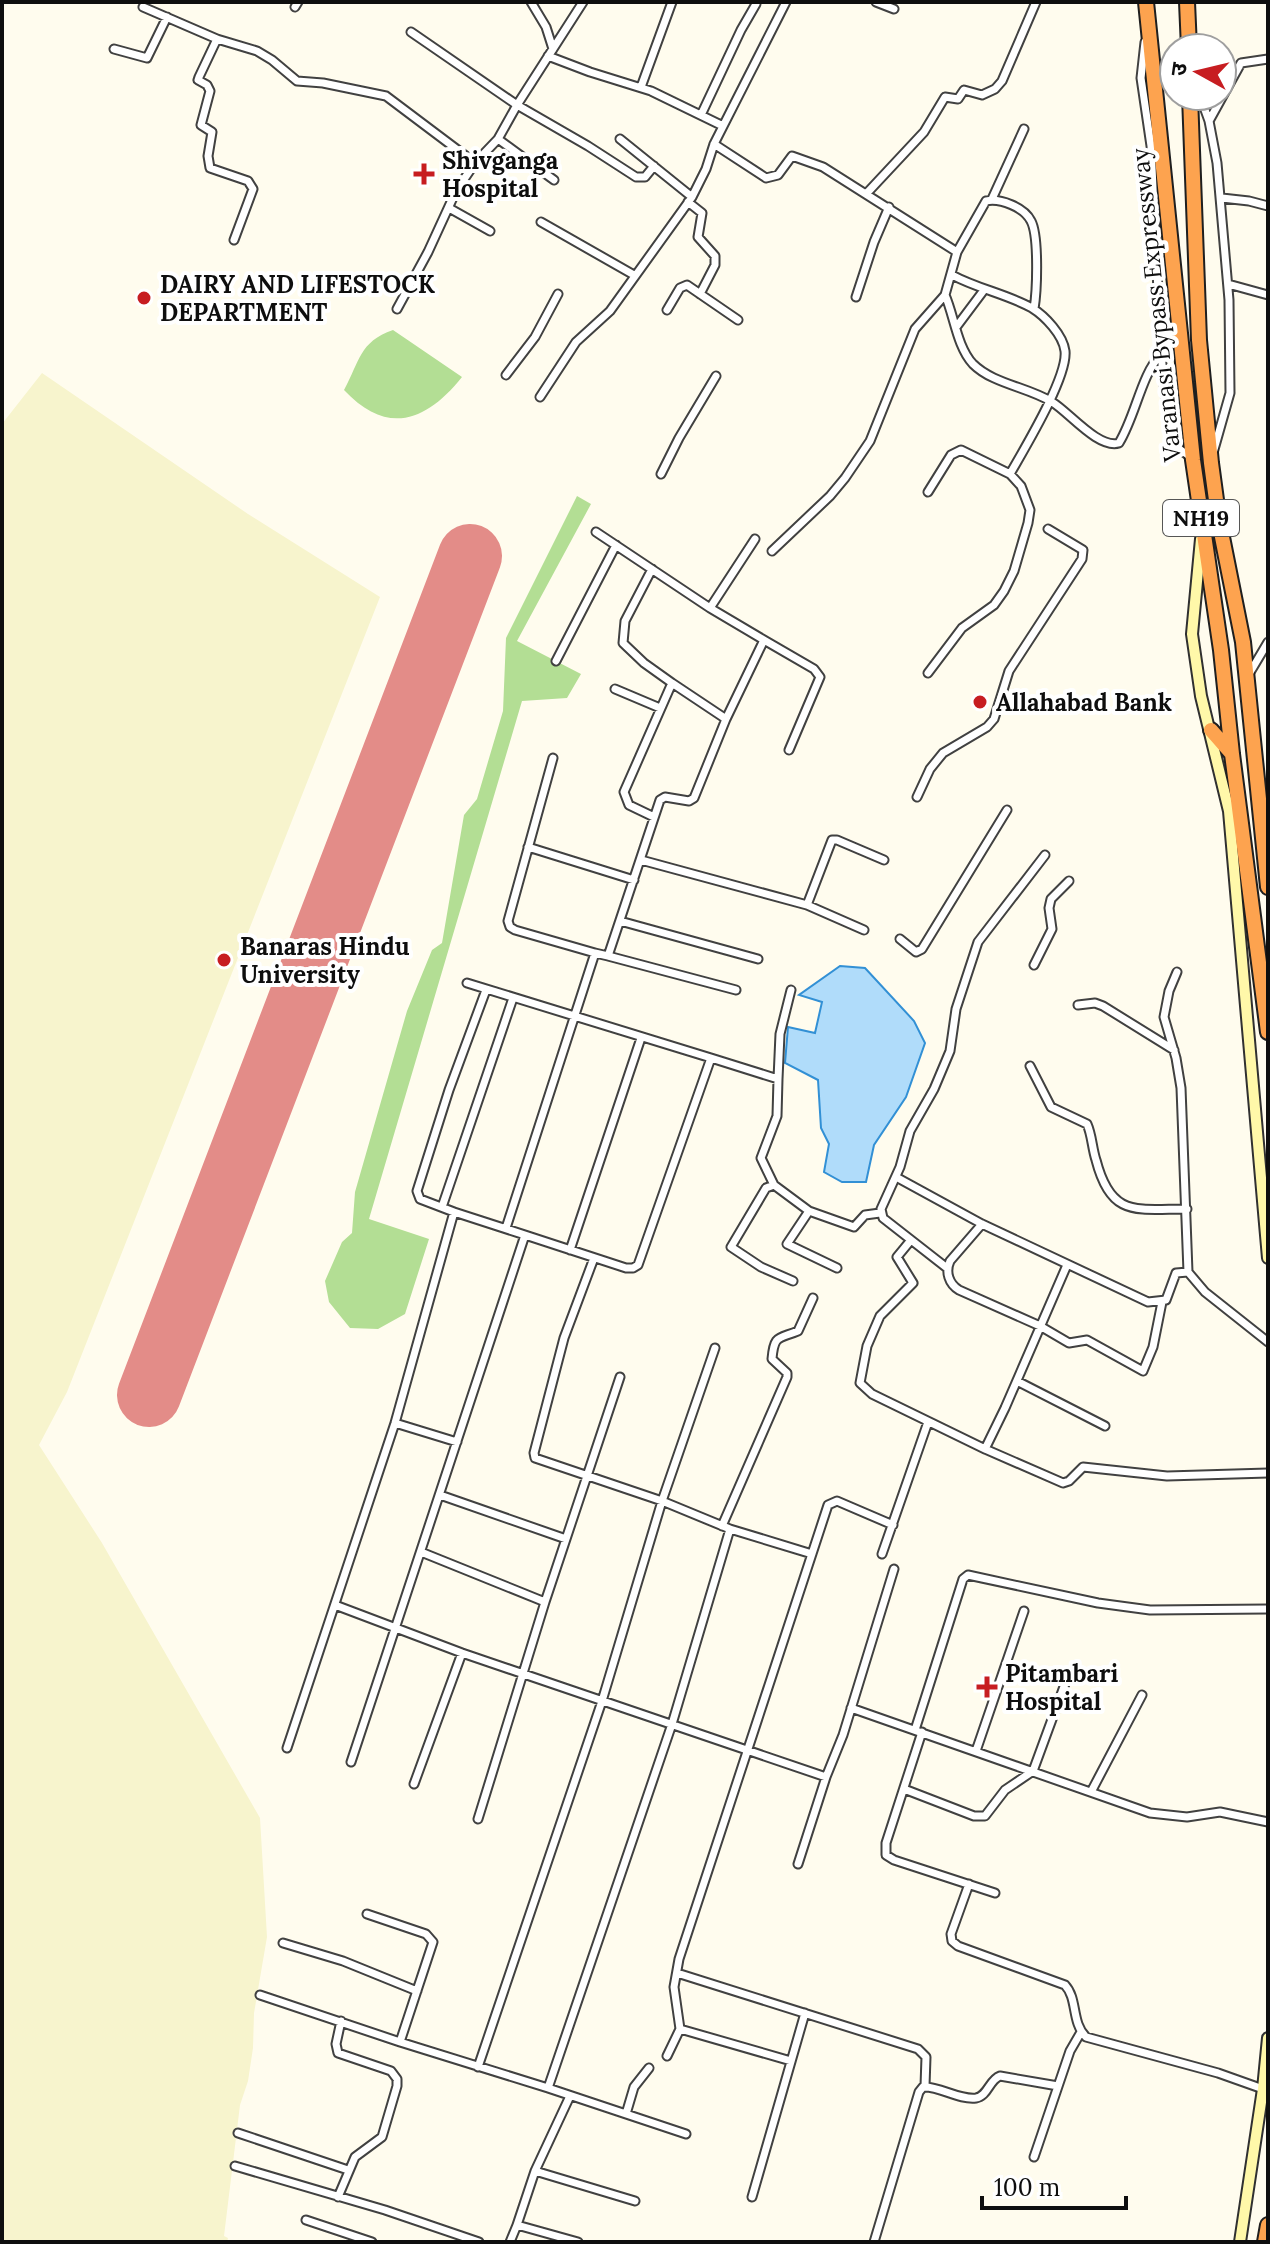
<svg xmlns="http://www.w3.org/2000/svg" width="1270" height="2244" viewBox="0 0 1270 2244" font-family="Lora,'Noto Sans Devanagari',serif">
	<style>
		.farmland { fill: #f7f4cd }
		.forest { fill: #b3de94 }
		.water { fill: #b0dcfa; stroke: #3290d5; stroke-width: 2 }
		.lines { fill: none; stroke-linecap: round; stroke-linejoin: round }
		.runway { stroke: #e38c88; stroke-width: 64 }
		.street-casing { stroke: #414141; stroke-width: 11 }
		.secondary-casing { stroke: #303030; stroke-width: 14 }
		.highway-casing { stroke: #1f1f1f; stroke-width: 18 }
		.street { stroke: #fff; stroke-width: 7 }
		.secondary { stroke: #fff8a9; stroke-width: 10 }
		.highway { stroke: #fda34f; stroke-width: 14 }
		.poi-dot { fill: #c71d21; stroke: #fff; stroke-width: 3 }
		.labels { text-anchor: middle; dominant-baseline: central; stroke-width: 8; stroke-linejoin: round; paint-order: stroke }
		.shield { fill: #fff; stroke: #565656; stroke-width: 2 }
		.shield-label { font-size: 22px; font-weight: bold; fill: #0e0e0e }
		.poi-label { font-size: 24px; font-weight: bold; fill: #0e0e0e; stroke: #fff; text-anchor: start }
		.street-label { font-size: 24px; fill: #0e0e0e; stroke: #fff }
	</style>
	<rect width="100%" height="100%" fill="#fffcee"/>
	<path class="farmland" d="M42,373L248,514L380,597L67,1392L39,1445L102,1543L260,1818L267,1937L254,2013L253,2048L248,2081L240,2105L224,2236L228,2238L227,2242H2V424Z"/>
	<path class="forest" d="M393,330L462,377C426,422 387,436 344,390C360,361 359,342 393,330Z
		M577,496L591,504L517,641L581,674L567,698L522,701L369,1219L429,1239L405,1314L378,1329L350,1328L329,1302L325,1281L342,1242L352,1233L355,1192L407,1011L432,950L442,943L464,815L477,799L503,711L506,638Z"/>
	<path class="water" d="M840,966L865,968L914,1021L925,1043L906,1097L874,1145L866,1182H842L824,1172L829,1144L821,1128L818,1080L785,1063L788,1027L815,1033L822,1002L799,995Z"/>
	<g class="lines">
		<path class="runway" d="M149,1395L470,556"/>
		<g class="street-casing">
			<path id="street" d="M531,2L546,27L553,49
				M876,2L894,9
				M143,7L217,39L257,51L272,60L297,81L323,83L386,96L475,163
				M295,7L298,2
				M411,32L517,105L588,146L636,177H645L654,166
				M217,39L199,77L198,80L207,85L210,91L201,125L212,132L208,156L210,168L248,181L253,189L234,240
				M1145,42L1141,78L1151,146L1161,354L1169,432L1178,448L1192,458
				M114,49L147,58L167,17
				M548,56L590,72L651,91L723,126
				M641,87L672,2
				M1200,96L1209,121L1217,163L1229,300L1230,393L1213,453
				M701,115L741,30L756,4
				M1209,121L1241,63L1268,59
				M498,139L554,180
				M620,139L692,197
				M714,144L766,178L778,175L792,156L823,167L957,252
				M867,193L924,132L945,97L958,99L964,90L982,95L995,89L1002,81L1036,2
				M1222,198L1249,201L1268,206
				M992,199L1024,129
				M688,202L702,213L698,237L715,256V265L700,294
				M449,208L490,231
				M541,222L634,275
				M952,275C978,289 1007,294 1032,308C1045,316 1063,335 1065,351C1068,377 1024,449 1010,474
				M1228,284L1268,295
				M945,295C954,315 957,347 973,364C993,384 1028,387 1052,402C1069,412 1098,449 1119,443C1136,415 1141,375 1161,354
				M856,297L874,242L889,207
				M397,309L428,252L456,191L475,163L498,139L517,105L583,2
				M667,310L680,288L687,285L738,320
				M957,326L984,290
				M506,375L535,337L558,294
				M540,397L576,342L610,311L692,197L706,169L714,144L786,2
				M661,474L679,438L716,376
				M772,551L830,496L845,478L870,441L915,329L945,295L957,252L986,201C1000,198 1024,207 1031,221C1039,236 1037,291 1034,309
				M652,569L625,621L623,643L644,663L672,683
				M710,608L755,539
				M764,640L814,669L820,677L789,750
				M556,661L616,545
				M928,673L962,628L994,605L1004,591L1014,571L1028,523L1030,510L1021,486L1010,474L961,450L951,455L928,492
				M1249,674L1268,642
				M615,689L660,708
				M553,758L508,921L510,927L515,930L595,953
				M917,797L930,769L943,753L987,727L994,719L1009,671L1082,559L1083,550L1048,529
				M654,817L629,805L624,792L672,683L726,719
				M528,847L634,880
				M641,860L807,905L864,930
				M807,905L832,840H837L884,860
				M620,921L758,959
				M900,939L916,952L922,949L1007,810
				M608,956L736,990
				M1034,965L1052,929L1049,908L1051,899L1069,881
				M1177,972L1169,991L1164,1017L1176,1058L1181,1088L1188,1272
				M467,983L711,1058L638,1265L633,1268H626L525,1235
				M1078,1005L1095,1003L1103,1006L1174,1050
				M711,1058L778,1079L777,1116L761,1158L774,1185
				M1030,1066L1051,1107L1087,1124C1092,1135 1092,1148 1096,1160C1111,1218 1136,1209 1187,1209
				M778,1079L780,1034L791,990
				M896,1177L982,1224L1148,1302L1166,1300L1176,1273L1188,1272L1205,1292L1268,1342
				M442,1207L513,998
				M809,1211L787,1244L837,1268
				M454,1212L420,1199L417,1191L449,1090L486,990
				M982,1224L950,1261C945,1272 949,1284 959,1290L1040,1326L1069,1343L1087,1340L1143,1371L1153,1347L1162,1302
				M506,1228L595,953L608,956L660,800L665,797L689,801L694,798L726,719L764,640L710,608L596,532
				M911,1240L897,1257L913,1283L880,1316L867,1346L860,1383L872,1394L985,1449L1005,1408L1067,1265
				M570,1250L641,1038
				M947,1268L883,1218L881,1209L900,1167L910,1131L934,1089L950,1051L956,1009L978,942L1045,855
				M793,1281L761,1267L731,1247L766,1188L774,1185L809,1211L854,1227L865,1215L880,1213
				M1017,1381L1105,1426
				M395,1423L457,1442
				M985,1449L1063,1483L1069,1481L1083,1467L1167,1476L1268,1473
				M440,1495L566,1539
				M722,1526L787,1377V1373L772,1359C774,1334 779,1339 798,1331L813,1298
				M730,1529L812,1554
				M421,1552L545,1602L478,1819
				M882,1554L928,1422
				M545,1602L620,1377
				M335,1605L462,1653L826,1777L843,1735L894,1569
				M851,1708L1150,1813L1187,1817L1220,1812L1268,1822
				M915,1730L963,1579L968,1575L1098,1603L1150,1610L1268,1609
				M922,1732L886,1843V1855L894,1860L995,1893
				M287,1748L395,1423L454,1212L525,1235L351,1762
				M976,1751L1024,1611
				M414,1784L462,1653
				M904,1789L974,1816H985L1005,1790L1033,1771L1069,1673
				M1091,1792L1142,1695
				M798,1864L826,1777
				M969,1884L951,1934L952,1941L958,1946L1065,1985C1078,1999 1071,2022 1086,2037L1218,2073L1263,2089
				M367,1914L426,1934L433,1942L400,2042L548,2088L672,1724L730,1529L662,1501L535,1458L534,1453L564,1338L594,1258
				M283,1943L343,1961L417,1991
				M677,1973L918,2049L926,2057L925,2086
				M260,1995L400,2042
				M680,2029L791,2061
				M667,2056L680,2029L674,1987L679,1959L828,1505L837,1501L893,1525
				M478,2067L602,1701L662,1501L715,1348
				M548,2088L686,2134
				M626,2114L634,2087L649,2068
				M238,2133L348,2170
				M1034,2157L1070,2051L1081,2032
				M235,2166L385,2210L479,2242
				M535,2171L635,2201
				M338,2197L355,2157L382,2137L397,2086V2079L391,2071L338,2053L336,2044L341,2021
				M752,2197L805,2013
				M306,2220L372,2242
				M517,2225L535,2171L570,2096
				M510,2242L517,2225L578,2242
				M874,2242L919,2092L923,2087C940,2086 958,2100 976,2098C988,2096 989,2080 1000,2076L1058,2086"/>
		</g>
		<g class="secondary-casing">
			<path id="secondary" d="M1201,539L1192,634L1201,696L1229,811L1268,1258
				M1240,2242L1263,2089L1268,2038"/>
		</g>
		<g class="highway-casing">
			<path id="highway" d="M1146,2L1193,460L1221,650L1232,754L1268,1032
				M1187,2L1189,48
				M1190,96L1199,340L1211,463L1219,522L1243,642L1268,887
				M1211,730L1232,754
				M1265,2242L1268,2225"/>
		</g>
		<use href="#street" class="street"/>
		<use href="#secondary" class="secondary"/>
		<use href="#highway" class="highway"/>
	</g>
	<g class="poi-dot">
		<path d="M420 162h8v8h8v8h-8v8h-8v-8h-8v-8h8z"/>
		<circle cx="144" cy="298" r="8"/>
		<circle cx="980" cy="702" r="8"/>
		<circle cx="224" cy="960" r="8"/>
		<path d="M983 1675h8v8h8v8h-8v8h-8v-8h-8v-8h8z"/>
	</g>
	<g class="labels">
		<rect class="shield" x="1163" y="500" width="76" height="36" rx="6"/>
		<g class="shield-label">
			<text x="1201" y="518">NH19</text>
		</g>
		<g class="poi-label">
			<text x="442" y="160">Shivganga<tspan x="442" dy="28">Hospital</tspan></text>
			<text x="160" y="284">DAIRY AND LIFESTOCK<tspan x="160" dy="28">DEPARTMENT</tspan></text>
			<text x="996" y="702">Allahabad Bank</text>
			<text x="240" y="946">Banaras Hindu<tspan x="240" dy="28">University</tspan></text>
			<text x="1005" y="1673">Pitambari<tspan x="1005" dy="28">Hospital</tspan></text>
		</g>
		<g class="street-label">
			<text transform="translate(1156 305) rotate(-96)">Varanasi Bypass Expressway</text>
		</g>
	</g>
	<rect width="1270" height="2244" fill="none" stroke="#0e0e0e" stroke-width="8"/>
	<g transform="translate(1198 72) rotate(278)"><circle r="38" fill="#ffffff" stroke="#9f9f9f" stroke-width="2"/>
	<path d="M0-6L14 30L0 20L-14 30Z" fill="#c71d21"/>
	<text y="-12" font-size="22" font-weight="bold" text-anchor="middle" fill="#0e0e0e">उ</text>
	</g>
	<path d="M982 2196v12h144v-12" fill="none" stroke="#0e0e0e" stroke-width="4"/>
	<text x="994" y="2196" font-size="24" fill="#0e0e0e" stroke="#ffffff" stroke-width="6" paint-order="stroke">100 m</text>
</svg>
